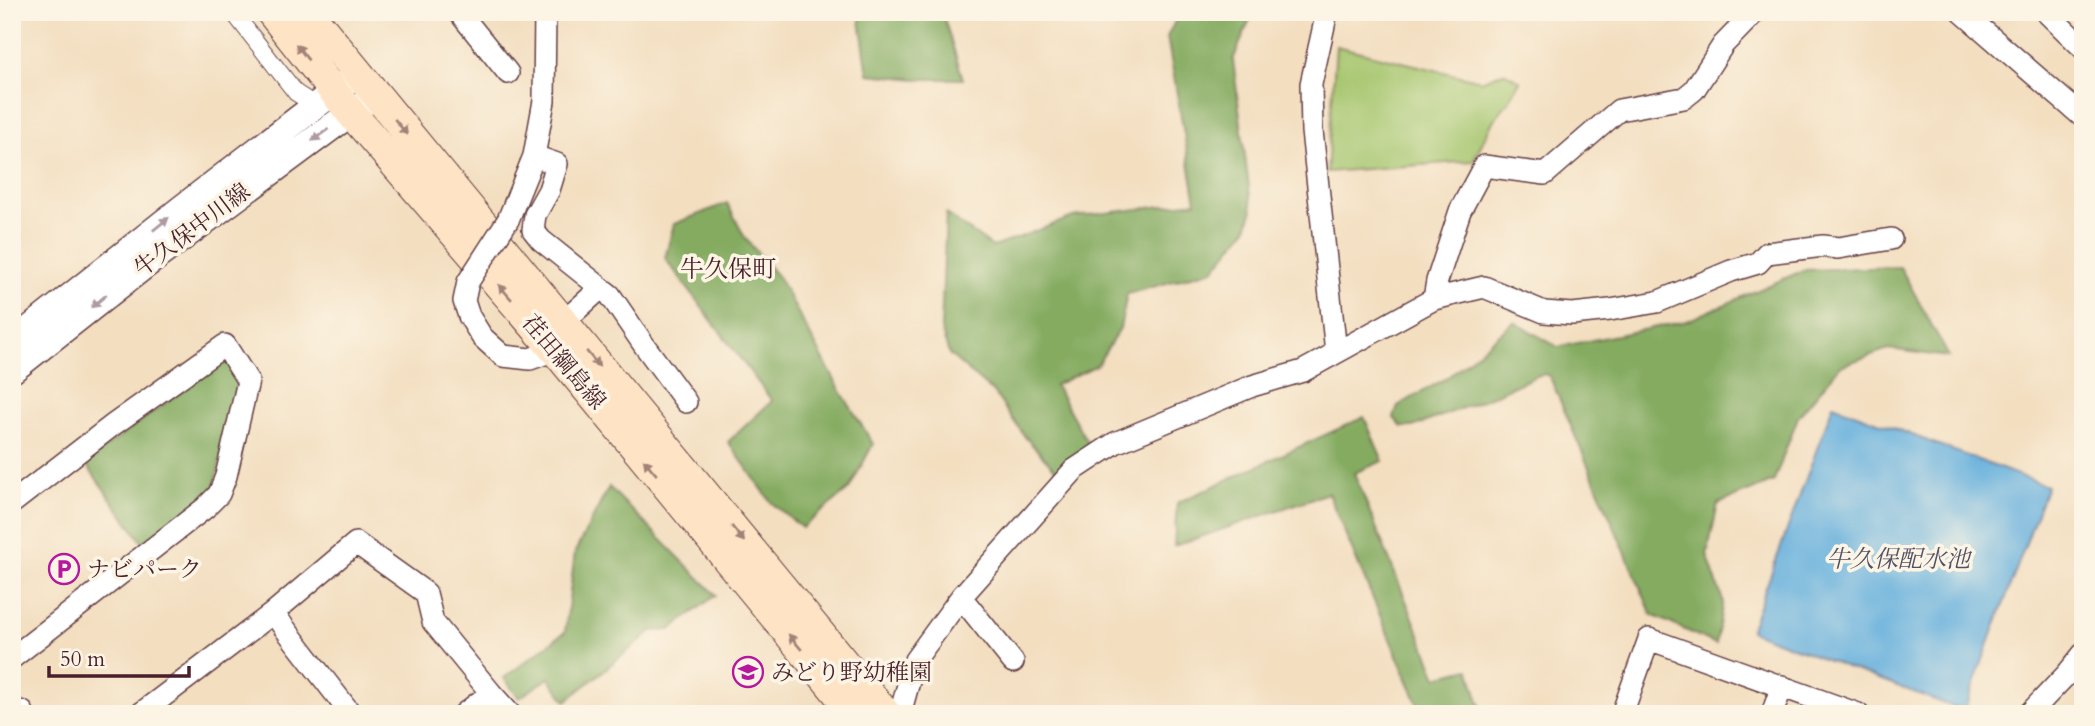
<svg xmlns="http://www.w3.org/2000/svg" width="2095" height="726" viewBox="0 0 2095 726" font-family="Cardo,'Noto Serif JP',serif">
	<style>
		.green { fill: #a6c66e; stroke: #78724c; stroke-width: 2 }
		.forest { fill: #84ab61; stroke: #676546; stroke-width: 2 }
		.water { fill: #64afdd; stroke: #576784; stroke-width: 2 }
		.lines { fill: none; stroke-linecap: round; stroke-linejoin: round }
		.pedestrian-casing { stroke: #633c41; stroke-width: 18 }
		.minor-casing { stroke: #633c41; stroke-width: 24 }
		.tertiary-casing { stroke: #633c41; stroke-width: 29 }
		.secondary-casing { stroke: #633c41; stroke-width: 32 }
		.pedestrian { stroke: #fff; stroke-width: 16 }
		.minor { stroke: #fff; stroke-width: 21 }
		.tertiary { stroke: #fff; stroke-width: 26 }
		.secondary { stroke: #fee4c5; stroke-width: 30 }
		.minor-bridge-casing { stroke: #633c41; stroke-width: 24; stroke-linecap: butt }
		.minor-bridge { stroke: #fff; stroke-width: 21 }
		.oneway { fill: #a48278 }
		.oneway2 { fill: #ae9aa0 }
		.labels { text-anchor: middle; dominant-baseline: central; stroke-width: 7; stroke-linejoin: round; paint-order: stroke }
		.street-label { font-size: 23px; fill: #4a1f2b; stroke: #fcf5e5 }
		.poi-label { font-size: 23px; fill: #4a1f2b; stroke: #fcf5e5; text-anchor: start }
		.neighbourhood-label { font-size: 24px; fill: #4a1f2b; stroke: #fcf5e5 }
		.water-label { font-size: 24px; font-style: italic; fill: #535169; stroke: #fcf5e5 }
	</style>
	<rect width="100%" height="100%" fill="#fcf5e5"/>
	<filter id="ink" filterUnits="userSpaceOnUse"><feTurbulence type="fractalNoise" baseFrequency=".0143" numOctaves="2"/><feDisplacementMap in="SourceGraphic" scale="14" xChannelSelector="R" yChannelSelector="G"/><feConvolveMatrix kernelMatrix="1 2 1 2 8 2 1 2 1" color-interpolation-filters="sRGB"/></filter>
	<filter id="wash" filterUnits="userSpaceOnUse"><feTurbulence type="fractalNoise" baseFrequency=".00686" numOctaves="4" result="noise"/><feDisplacementMap in="SourceGraphic" scale="28" xChannelSelector="R" yChannelSelector="G"/><feGaussianBlur stdDeviation="1.57" result="paint"/><feColorMatrix in="noise" values="0 0 0 0 0 0 0 0 0 0 0 0 0 0 0 0 0 1.4 0 .05"/><feComposite in="paint" operator="in"/></filter>
	<g filter="url(#wash)">
		<rect width="100%" height="100%" fill="#f3dec0"/>
		<path class="green" d="M1336,46L1481,81L1504,72L1520,81L1509,101L1493,121L1473,161L1327,172Z"/>
		<path class="forest" d="M771,12H942L963,79H917L868,74L859,13L780,15Z
			M1180,12H1253L1233,60L1252,212L1247,228L1213,270L1127,294L1120,328L1097,365L1055,385L1091,449L1056,470L1026,438L994,393L949,354L941,329L946,214L993,247L1073,217L1196,202L1167,37Z
			M727,203L745,238L779,278L839,388L873,444L849,489L802,528L772,503L728,442L772,401L665,258L674,224Z
			M1900,267L1949,357L1888,349L1840,366L1798,417L1774,481L1718,504L1707,554L1723,601L1716,644L1652,615L1550,377L1545,374L1536,376L1483,400L1413,427H1402L1394,418L1398,406L1448,377L1514,322L1558,347L1687,321L1804,270Z
			M226,358L239,377L214,489L143,543L85,463Z
			M1364,417L1383,461L1354,473L1437,677L1469,669L1483,714H1422L1328,493L1174,546L1177,503Z
			M609,487L716,595L670,630L652,631L566,701L549,678L519,698L504,678L565,632L575,552Z"/>
		<path class="water" d="M1833,405L2047,486L1964,711L1750,631Z"/>
	</g>
	<g filter="url(#ink)">
		<g class="lines">
			<g class="pedestrian-casing">
				<path id="pedestrian" d="M233,12L296,93L307,100"/>
			</g>
			<g class="minor-casing">
				<path id="minor" d="M459,12L508,73
					M1327,12L1311,84L1312,131L1336,352
					M1962,12L2083,117
					M2046,12L2083,48
					M534,156L557,164L549,190L535,215L533,230L541,240L601,288
					M508,220L534,156L544,101L545,12
					M468,282L464,301L469,316L482,337L503,356L530,359L555,350
					M1434,299L1437,281L1460,211L1484,166L1545,174L1619,110L1684,98L1694,90L1723,45L1755,12
					M562,323L601,288L610,295L644,345L686,402
					M12,503L113,425L225,345L248,381L226,476L219,494L205,508L12,658
					M961,597L1013,662
					M273,613L351,714
					M491,693L510,714
					M903,703L915,660L961,597L1074,470L1115,443L1252,386L1303,371L1434,299L1484,287L1544,312L1572,314L1610,310L1657,302L1731,271L1758,263L1767,253L1823,246L1838,248L1891,239
					M140,714L273,613L356,543L426,593L433,622L491,693L464,714
					M1622,714L1649,639L1858,714
					M1772,714L1782,686
					M2029,714L2067,674L2083,654"/>
			</g>
			<g class="tertiary-casing">
				<path id="tertiary" d="M12,343L181,209L358,73
					M12,370L144,266L368,100
					M12,712L21,714"/>
			</g>
			<g class="secondary-casing">
				<path id="secondary" d="M271,12L351,113L555,350L855,714
					M308,12L886,714"/>
			</g>
			<use href="#pedestrian" class="pedestrian"/>
			<use href="#minor" class="minor"/>
			<use href="#tertiary" class="tertiary"/>
			<use href="#secondary" class="secondary"/>
			<g class="minor-bridge-casing">
				<path id="minor-bridge" d="M468,282L508,220"/>
			</g>
			<use href="#minor-bridge" class="minor-bridge"/>
		</g>
		<defs><path id="oneway-solid" d="M-6-.8H1V-3.2L6.5 0L1 3.2V.8H-6Z" transform="scale(1.75)"/></defs>
		<g class="oneway">
			<use href="#oneway-solid" transform="translate(302 52) rotate(-128)"/>
			<use href="#oneway-solid" transform="translate(401 127) rotate(51)"/>
			<use href="#oneway-solid" transform="translate(505 292) rotate(-131)"/>
			<use href="#oneway-solid" transform="translate(593 359) rotate(50)"/>
			<use href="#oneway-solid" transform="translate(650 467) rotate(-130)"/>
			<use href="#oneway-solid" transform="translate(738 534) rotate(51)"/>
			<use href="#oneway-solid" transform="translate(795 642) rotate(-130)"/>
		</g>
		<g class="oneway2">
			<use href="#oneway-solid" transform="translate(320 135) rotate(144)"/>
			<use href="#oneway-solid" transform="translate(161 224) rotate(-39)"/>
			<use href="#oneway-solid" transform="translate(99 301) rotate(141)"/>
		</g>
	</g>
	<defs>
		<g id="parking-ring" transform="scale(1.575)"><circle r="9.5" fill="#fcf5e5" stroke="#b5179e" stroke-width="1.5"/><path d="M-3.5-5.5H1a3.5 3.5 0 0 1 0 7H-1V5.5H-3.5ZM-1-3.4V-.6H.8a1.4 1.4 0 0 0 0-2.8Z" fill="#b5179e"/></g>
		<g id="school-ring" transform="scale(1.575)"><circle r="9.5" fill="#fcf5e5" stroke="#b5179e" stroke-width="1.5"/><path d="M0-5L7-2L0 1L-7-2ZM-4 1L0 2.5L4 1V4Q0 6-4 4Z" fill="#b5179e"/></g>
	</defs>
	<g fill-rule="evenodd">
		<use href="#parking-ring" x="64" y="569"/>
		<use href="#school-ring" x="748" y="672"/>
	</g>
	<g class="labels">
		<g class="street-label">
			<text transform="translate(192 230) rotate(-37)">牛久保中川線</text>
			<text transform="translate(564 362) rotate(50)">荏田綱島線</text>
		</g>
		<g class="poi-label">
			<text x="87" y="569">ナビパーク</text>
			<text x="771" y="672">みどり野幼稚園</text>
		</g>
		<g class="neighbourhood-label">
			<text x="728" y="269">牛久保町</text>
		</g>
		<g class="water-label">
			<text x="1898" y="559">牛久保配水池</text>
		</g>
	</g>
	<rect width="2095" height="726" fill="none" stroke="#fcf5e5" stroke-width="42"/>
	<path d="M49 666v10h140v-10" fill="none" stroke="#4a1f2b" stroke-width="3.5"/>
	<text x="60" y="666" font-size="21" fill="#4a1f2b" stroke="#fcf5e5" stroke-width="5" paint-order="stroke">50 m</text>
</svg>
